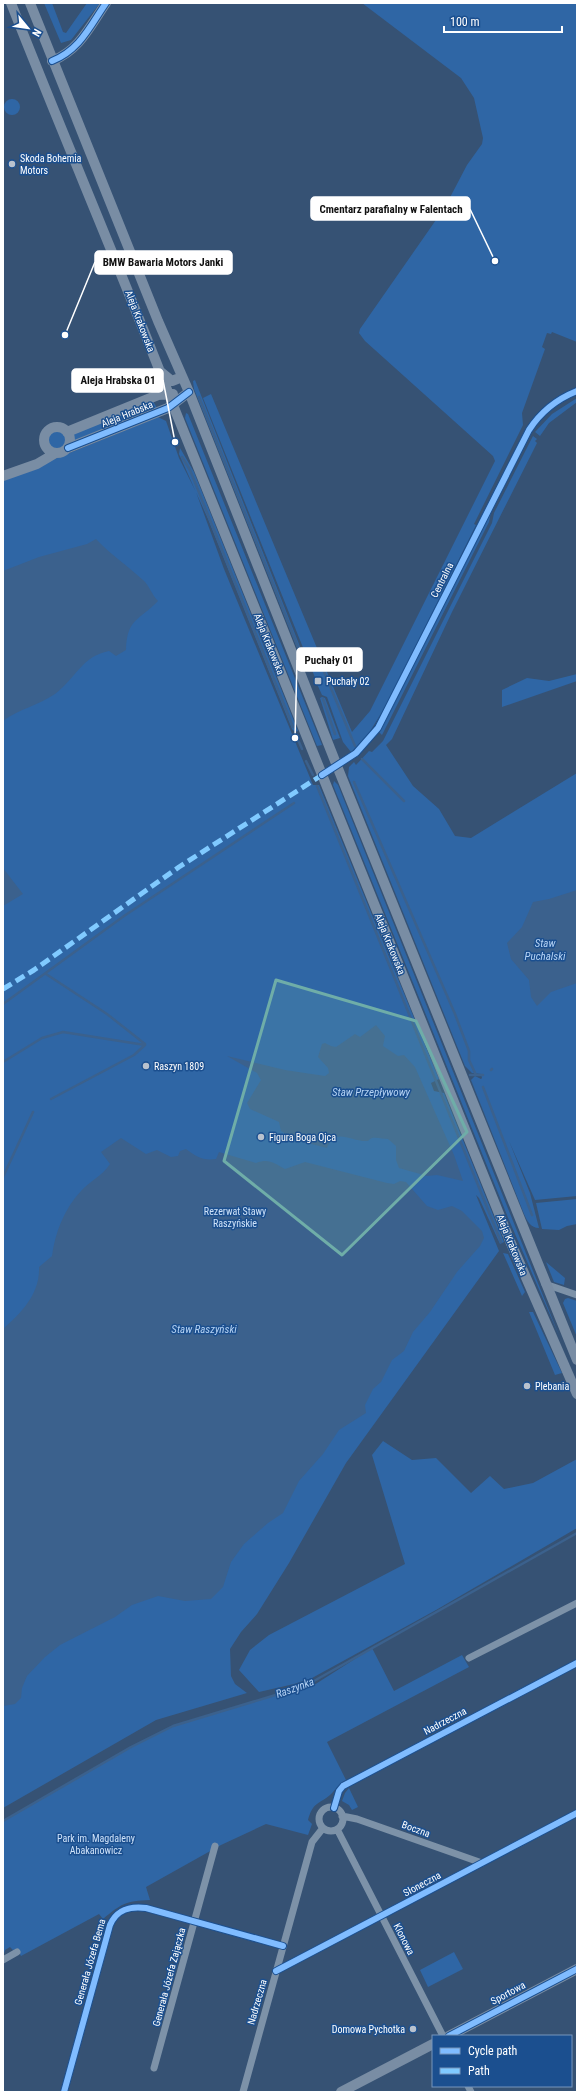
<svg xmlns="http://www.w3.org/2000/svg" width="580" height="2095" viewBox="0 0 580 2095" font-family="'Roboto Condensed',sans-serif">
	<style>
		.green { fill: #2f66a5 }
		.water { fill: #3b618d }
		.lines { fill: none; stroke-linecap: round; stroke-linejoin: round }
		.stream { stroke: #3b618d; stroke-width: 2.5 }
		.street { stroke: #7d92a8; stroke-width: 7 }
		.secondary { stroke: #798da4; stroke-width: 10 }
		.quiet { stroke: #80caff; stroke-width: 5; stroke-dasharray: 10 5; stroke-linecap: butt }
		.cycleway-casing { stroke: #1b4f8f; stroke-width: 8 }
		.cycleway { stroke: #80bcff; stroke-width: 6 }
		.marked { fill: #6fada8; fill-opacity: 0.2; stroke: #6fada8; stroke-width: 3; stroke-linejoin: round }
		.poi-dot { fill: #b9c2ce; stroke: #1b4f8f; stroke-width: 1.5 }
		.labels { text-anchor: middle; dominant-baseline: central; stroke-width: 3; stroke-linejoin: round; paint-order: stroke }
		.poi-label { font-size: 10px; fill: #fff; stroke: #1b4f8f; text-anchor: start }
		.street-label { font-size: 10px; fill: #fff; stroke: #1b4f8f }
		.park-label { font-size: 10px; fill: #cfe3fa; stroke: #1b4f8f }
		.water-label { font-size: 11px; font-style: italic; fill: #b5d3f5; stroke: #1b4f8f }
		.leader { fill: none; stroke: #fff; stroke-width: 1.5 }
		.callout-dot { fill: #fff; stroke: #1b4f8f; stroke-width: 1.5 }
		.callout { fill: #fff; stroke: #fff; stroke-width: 1.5 }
		.callout-label { font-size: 11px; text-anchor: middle; font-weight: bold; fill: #111 }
	</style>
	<rect width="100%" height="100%" fill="#365274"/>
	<path class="green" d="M44,3H52L63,32L66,33L87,3H100L71,40L61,43Z
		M362,3H577V342L552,332L551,334L547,333L542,347L545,349L522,413L523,425L474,524L476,525L385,707L366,738L351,752L343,742L327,697L322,695L317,684L320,683L319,680H316L203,398L211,394L352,732L370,711L495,461L493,456L365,341L359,333L360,329L445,207L467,165L482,144L483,138L474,98L461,78Z
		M4 107a8 8 0 1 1 16 0a8 8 0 1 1-16 0Z
		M195,380L308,667L307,668L299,653L194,389L193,381Z
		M577,398V402L549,423L540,436L535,432L552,414Z
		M153,401L157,408L73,443L72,434Z
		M186,413L188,414L322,745L317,746L185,418Z
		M158,417L166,421L179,458L196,492L224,569L313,785H319L439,1079L431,1083L434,1091L444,1093L504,1242L500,1244L479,1198L476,1195L499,1251L346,1463L289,1563L257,1614L241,1632L230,1649L231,1676L235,1684L247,1693L156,1720L3,1808V480Z
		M48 440a9 9 0 1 1 18 0a9 9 0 1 1-18 0Z
		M533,436L537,439L535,441L537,443L452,612L392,739L386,745L413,786L439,809L455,836L471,838L577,773V1196L535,1200L509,1141L530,1193L539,1228C531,1228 527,1221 524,1214L471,1080L475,1076L481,1079L482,1078L481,1074L472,1073L465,1066L348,776L349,767L354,762L356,765L369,751L372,752L383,741L492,523L494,513Z
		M180,448L194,472L298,731L295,732L292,729L208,519L179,454Z
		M491,512L489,522L382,735L379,732Z
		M577,674V681L502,707V690L527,678L549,681Z
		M322,697L325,698L340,738L333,740L320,698Z
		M334,781L338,785L560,1338L509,1220L333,785Z
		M577,1199V1224L567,1226L559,1230L542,1229L536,1203Z
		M503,1253L508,1254L525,1292L522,1296Z
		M546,1262L565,1278L564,1285L554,1282Z
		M568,1298L577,1301V1337L563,1303L565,1299Z
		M529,1312H533L562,1373L555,1375Z
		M383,1441L412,1460L436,1458L471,1493L490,1476L504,1489L533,1483L577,1459V1528L436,1610L312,1678L294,1684L259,1692L239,1670L250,1650L269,1635L405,1564L372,1455Z
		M372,1648L394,1691L462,1655L469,1667L327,1742L346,1780C338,1784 336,1790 330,1795C318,1805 313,1802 308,1820L312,1824L308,1835L266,1824L221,1845L146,1887L150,1900C125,1901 121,1904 103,1919L99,1914L21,1956L17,1949L13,1950L10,1947L5,1950L3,1957V1821L131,1747L173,1726L305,1686L311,1687Z
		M349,1788L358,1807L352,1810L349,1805L342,1801L345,1793Z
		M454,1952L463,1969L428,1987L420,1970Z"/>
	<path class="water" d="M96,539C111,555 128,566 143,580C149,585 152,595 158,601C139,621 127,618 126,650L116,656L109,651C82,656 76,678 55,694C39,705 19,709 3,721V571L39,557L87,544Z
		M3,868L23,894L3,906Z
		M577,890V983L551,992L537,1006L531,997L529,980L511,959L507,943L522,927L533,902L549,899Z
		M376,1025L385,1036L383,1046L398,1056L404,1055L415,1067L454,1155L463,1181L437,1175L427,1176L399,1168L396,1160V1146L388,1139C383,1139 377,1137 372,1138C368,1140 370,1141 366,1141C350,1141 334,1127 327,1148L296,1140L281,1131L279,1122L250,1109L247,1103L261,1080L257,1073L227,1056L285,1070L325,1076L329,1073L328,1068L318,1057L322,1044L325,1043L331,1046L336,1047L355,1034L360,1037Z
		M121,1138L146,1154L157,1150L171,1157L178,1156L180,1151L186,1149C196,1156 202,1161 216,1159L219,1152L256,1163C269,1158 274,1163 285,1169L305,1162L387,1183L394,1184L400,1181L406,1182L427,1206L438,1210L452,1206L462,1211L482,1231L484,1238L480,1246L457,1272L430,1312L413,1332L404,1351L392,1360L381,1382L373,1389L365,1405L366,1413L339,1430L323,1454L299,1481L283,1513L268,1523L244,1544L231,1562L223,1587L211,1599L185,1601L158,1596L132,1605L115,1617L60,1645L45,1657L27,1676L22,1688L21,1698L15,1704L3,1706V1329C22,1312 40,1294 39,1267L52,1256C55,1233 64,1209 81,1191C90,1181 102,1176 110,1164L101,1152Z"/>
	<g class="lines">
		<path class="stream" d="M199,397L300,652
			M182,457L190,470L293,727
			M315,650L355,746
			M323,699L335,734
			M299,742L302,749
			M362,759L404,801
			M306,761L313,775
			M354,782L455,1014L469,1051V1060L476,1075
			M317,786L501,1242
			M46,974L107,1014L145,1044
			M3,1004L124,916L294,803
			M3,1062L42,1038L63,1032L145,1045
			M491,1070L492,1069
			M470,1075H483
			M483,1087L532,1215
			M51,1099L134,1055L145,1045
			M3,1177L33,1112
			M3,1821L131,1747L173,1726L305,1686L577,1533"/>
		<path class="street" d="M322,775L356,753L378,728L529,430C540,413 557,399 577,391
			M545,1284L577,1295
			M469,1658L577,1603
			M319 1819a12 12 0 1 1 24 0a12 12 0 1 1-24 0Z
			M334,1808L339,1791L343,1786L577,1663
			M342,1816L357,1819L482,1863
			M337,1829L443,2036
			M3,1960L17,1952
			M276,1971L577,1813
			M154,2068L215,1846
			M468,2086L471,2092
			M64,2092L110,1925C117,1909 130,1906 146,1908L283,1946
			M243,2092L312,1842L323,1828"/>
		<path class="secondary" d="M11,3C64,138 121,270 173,405L510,1241L577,1394
			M30,3L158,321L189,392L337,766L577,1360
			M52,61C80,50 90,26 106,3
			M161,372L172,381L182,377
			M44 440a13 13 0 1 1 26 0a13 13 0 1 1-26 0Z
			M67,432L158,395L173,394
			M68,448L168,408L189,392
			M3,476L37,464L54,454
			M449,2036L577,1969
			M341,2092L433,2044"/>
		<path class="quiet" d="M3,989L34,970L179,867L322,775"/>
		<g class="cycleway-casing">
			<path id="cycleway" d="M52,61C80,50 90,26 106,3
				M68,448L168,408L189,392
				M322,775L356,753L378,728L529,430C540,413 557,399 577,391
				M334,1808L339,1791L343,1786L577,1663
				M276,1971L577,1813
				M449,2036L577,1969
				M64,2092L110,1925C117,1909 130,1906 146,1908L283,1946"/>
		</g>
		<use href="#cycleway" class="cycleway"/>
	</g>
	<path class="marked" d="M276,980L416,1021L467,1132L342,1255L224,1161Z"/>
	<g class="poi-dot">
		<circle cx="12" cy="164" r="4"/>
		<rect x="314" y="677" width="8" height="8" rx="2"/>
		<circle cx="146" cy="1066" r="4"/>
		<circle cx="261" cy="1137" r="4"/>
		<circle cx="527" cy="1386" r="4"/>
		<circle cx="413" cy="2029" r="4"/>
	</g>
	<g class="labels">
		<g class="poi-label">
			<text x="20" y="158">Skoda Bohemia<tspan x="20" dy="12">Motors</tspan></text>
			<text x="326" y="681">Puchały 02</text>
			<text x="154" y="1066">Raszyn 1809</text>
			<text x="269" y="1137">Figura Boga Ojca</text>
			<text x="535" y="1386">Plebania</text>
			<text x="405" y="2029" text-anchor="end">Domowa Pychotka</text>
		</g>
		<g class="street-label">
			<text transform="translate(140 321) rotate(69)">Aleja Krakowska</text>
			<text transform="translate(127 414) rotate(-22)">Aleja Hrabska</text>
			<text transform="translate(442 580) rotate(-63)">Centralna</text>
			<text transform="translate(269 644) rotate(68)">Aleja Krakowska</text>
			<text transform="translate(390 944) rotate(68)">Aleja Krakowska</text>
			<text transform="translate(512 1245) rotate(68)">Aleja Krakowska</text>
			<text transform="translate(445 1721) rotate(-28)">Nadrzeczna</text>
			<text transform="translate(416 1829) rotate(20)">Boczna</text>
			<text transform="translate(422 1884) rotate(-28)">Słoneczna</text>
			<text transform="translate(404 1939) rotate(63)">Klonowa</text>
			<text transform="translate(90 1962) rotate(-74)">Generała Józefa Bema</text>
			<text transform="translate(169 1977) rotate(-75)">Generała Józefa Zajączka</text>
			<text transform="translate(508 1993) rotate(-28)">Sportowa</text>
			<text transform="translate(257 2002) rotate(-74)">Nadrzeczna</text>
		</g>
		<g class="park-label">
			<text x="235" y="1211">Rezerwat Stawy<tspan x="235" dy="12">Raszyńskie</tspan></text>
			<text x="96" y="1838">Park im. Magdaleny<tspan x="96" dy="12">Abakanowicz</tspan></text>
		</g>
		<g class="water-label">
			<text x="545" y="943">Staw<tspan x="545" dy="13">Puchalski</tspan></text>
			<text x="371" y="1092">Staw Przepływowy</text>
			<text x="204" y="1329">Staw Raszyński</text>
			<text transform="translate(295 1688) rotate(-20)">Raszynka</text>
		</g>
	</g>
	<path class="leader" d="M495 261L470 209M65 335L95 262M175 442L163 380M295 738L297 660"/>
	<g class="callout-dot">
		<circle cx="495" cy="261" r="4"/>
		<circle cx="65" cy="335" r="4"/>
		<circle cx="175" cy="442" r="4"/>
		<circle cx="295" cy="738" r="4"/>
	</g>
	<g class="callout">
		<rect x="311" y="197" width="159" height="23" rx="4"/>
		<rect x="95" y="251" width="137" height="23" rx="4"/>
		<rect x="72" y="369" width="91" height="23" rx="4"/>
		<rect x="297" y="648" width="65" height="23" rx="4"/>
	</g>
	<g class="callout-label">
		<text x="391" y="213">Cmentarz parafialny w Falentach</text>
		<text x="163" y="266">BMW Bawaria Motors Janki</text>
		<text x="118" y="384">Aleja Hrabska 01</text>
		<text x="329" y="664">Puchały 01</text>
	</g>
	<rect width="580" height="2095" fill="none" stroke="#ffffff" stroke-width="8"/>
	<rect x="432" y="2035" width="140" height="52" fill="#1b4f8f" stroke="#7695bc"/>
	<rect x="440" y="2048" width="20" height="6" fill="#80bcff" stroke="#7695bc"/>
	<text x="468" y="2055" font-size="12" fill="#ffffff">Cycle path</text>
	<rect x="440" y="2068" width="20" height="6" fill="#80caff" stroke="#7695bc"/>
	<text x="468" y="2075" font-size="12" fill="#ffffff">Path</text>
	<g transform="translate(28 28) rotate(119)" stroke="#1b4f8f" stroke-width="3" paint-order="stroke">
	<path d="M0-3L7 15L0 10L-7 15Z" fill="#ffffff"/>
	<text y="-6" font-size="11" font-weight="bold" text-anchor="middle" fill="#ffffff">N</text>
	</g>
	<path d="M444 26v6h118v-6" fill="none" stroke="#ffffff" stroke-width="2"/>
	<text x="450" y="26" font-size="12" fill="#ffffff" stroke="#1b4f8f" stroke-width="3" paint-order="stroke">100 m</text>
</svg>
